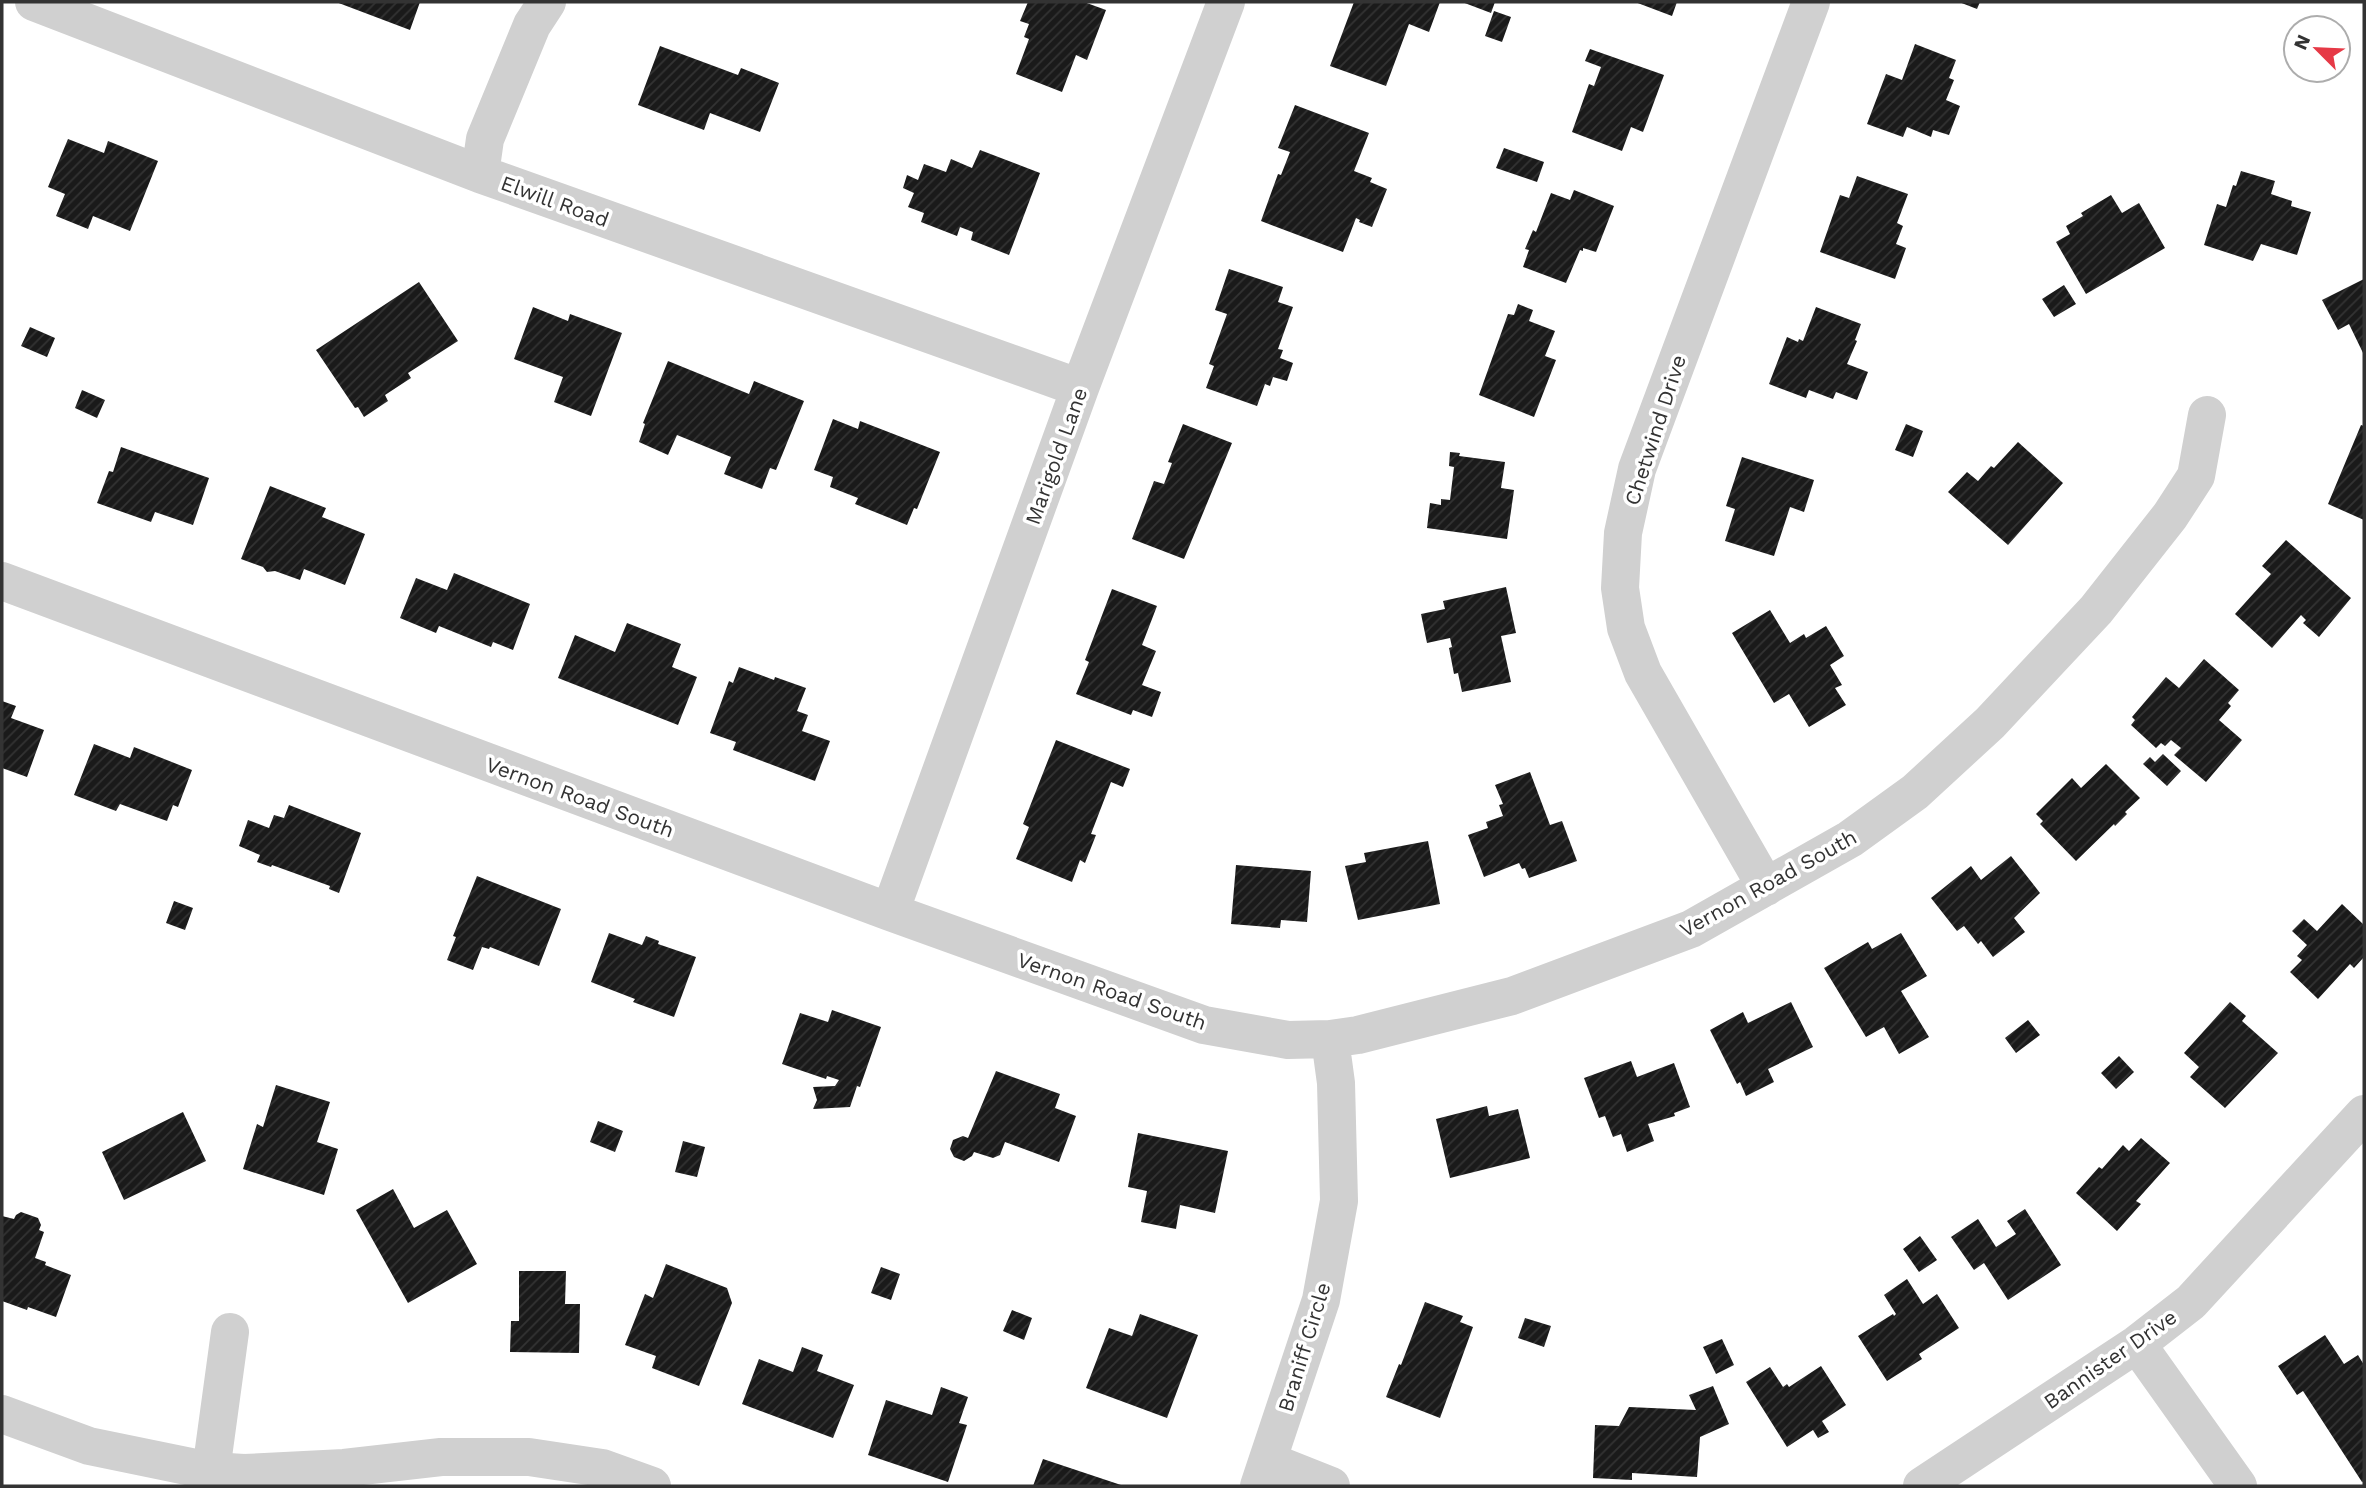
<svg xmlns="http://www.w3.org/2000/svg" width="2366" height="1488" viewBox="0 0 2366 1488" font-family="'Work Sans',sans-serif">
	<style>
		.building { fill: url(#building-hatch) }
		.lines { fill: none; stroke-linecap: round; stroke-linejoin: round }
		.street { stroke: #d0d0d0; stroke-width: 38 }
		.labels { text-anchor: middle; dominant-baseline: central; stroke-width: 7; stroke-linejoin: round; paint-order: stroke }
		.street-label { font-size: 21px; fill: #333; stroke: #fff }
	</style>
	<defs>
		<pattern id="building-hatch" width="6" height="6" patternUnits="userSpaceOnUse" patternTransform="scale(1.75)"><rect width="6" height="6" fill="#1a1a1a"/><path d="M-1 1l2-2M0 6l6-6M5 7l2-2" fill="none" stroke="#333"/></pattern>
	</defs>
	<rect width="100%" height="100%" fill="#fff"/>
	<path class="building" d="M336,2H420L410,30Z
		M1028,2H1084L1106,10L1087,60L1076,55L1062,92L1016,74L1029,39L1024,37L1029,24L1020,21Z
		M1354,2H1440L1429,32L1409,24L1386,86L1330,66Z
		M1462,2H1495L1491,13Z
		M1635,2H1677L1672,16Z
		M1959,2H1980L1977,9Z
		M1494,11L1511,17L1502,42L1485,36Z
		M1915,44L1956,60L1949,78L1954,80L1946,100L1960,106L1949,135L1933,130L1931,137L1907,127L1903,137L1867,124L1886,74L1902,80Z
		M660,46L738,75L741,68L779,83L760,132L710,113L704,130L638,105Z
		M1590,49L1664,75L1643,132L1631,127L1622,151L1572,132L1589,84L1594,86L1601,67L1585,61Z
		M1295,105L1369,133L1354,171L1372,178L1370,182L1387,189L1372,227L1359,222L1360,220L1356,218L1343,252L1261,221L1278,174L1281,175L1290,152L1278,148Z
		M68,139L104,153L108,141L158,161L130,231L93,216L88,229L56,216L65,194L48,187Z
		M1504,148L1544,162L1537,182L1496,168Z
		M980,150L1040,173L1009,255L971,240L973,232L960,227L957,236L921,222L924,213L908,207L914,193L903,188L907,175L918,180L924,164L946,172L951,159L972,168Z
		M2241,171L2275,181L2271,194L2292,201L2291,206L2311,212L2297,255L2261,244L2253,261L2204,245L2217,204L2226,207L2233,185L2236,186Z
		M1857,176L1908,194L1897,223L1903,226L1896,244L1906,248L1895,279L1820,252L1840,195L1849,198Z
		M1574,190L1614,206L1596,252L1583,248V251L1580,250L1566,283L1523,267L1529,250L1525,249L1533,230L1536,232L1551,193L1570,200Z
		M2111,195L2122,213L2139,203L2165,248L2086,294L2056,242L2070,234L2066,226L2083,216L2081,213Z
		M1229,269L1283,287L1278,302L1293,307L1278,349L1283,350L1280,358L1293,363L1287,381L1273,377L1270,386L1265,384L1257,406L1206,388L1214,366L1209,364L1227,314L1215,310Z
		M2364,279V355L2349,324L2338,330L2322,300Z
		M419,282L458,341L408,373L411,378L385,395L388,401L364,417L358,407L355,408L316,350Z
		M2064,285L2076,304L2054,317L2042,299Z
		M1518,304L1533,310L1529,321L1555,331L1545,356L1556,360L1534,417L1479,395L1508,314L1514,315Z
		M533,307L568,321L570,314L622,333L591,416L554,402L563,377L514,359Z
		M1816,307L1861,324L1855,340L1857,341L1847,364L1868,372L1857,400L1836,392L1833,399L1809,390L1806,398L1769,384L1787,337L1798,342L1799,339L1803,341Z
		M30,327L55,338L47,357L21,346Z
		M668,361L749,394L754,381L804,401L776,470L770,468L762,489L724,474L731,457L677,435L668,455L639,442L645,424L643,423Z
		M82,390L105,400L97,418L75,408Z
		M833,419L858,429L860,421L940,452L917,509L914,508L907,525L855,504L858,498L830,487L833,477L814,470Z
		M1183,424L1232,443L1184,559L1132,539L1154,481L1164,484L1172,463L1168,462Z
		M1906,424L1923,431L1913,457L1895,450Z
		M2361,425L2364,426V520L2328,504Z
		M2018,442L2063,483L2008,545L1948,492L1967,472L1978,481L1991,466L1994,468Z
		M121,447L209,478L193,525L155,512L151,522L97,503L109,471L113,472Z
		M1450,452L1460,453L1459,456L1505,462L1501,488L1514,490L1507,539L1427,528L1430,503L1441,505V499L1450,500L1454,467L1449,466Z
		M1742,457L1814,480L1804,512L1790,507L1774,556L1725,541L1735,509L1726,506Z
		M270,486L326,508L322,517L365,534L345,585L304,569L300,580L275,571L267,572L263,567L241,559Z
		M2286,540L2351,598L2319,637L2303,623L2306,620L2301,615L2272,648L2235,614L2271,574L2262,566Z
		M454,573L530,604L513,650L493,642L491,647L439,626L436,633L400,618L416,578L447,590Z
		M1506,587L1516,633L1501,636L1511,682L1462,692L1458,673L1454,674L1449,648L1452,647L1450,638L1427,643L1421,614L1445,609L1443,601Z
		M1112,589L1157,606L1142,645L1156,651L1142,685L1161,692L1152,717L1133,710L1131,715L1076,694L1089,662L1085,660Z
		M1770,610L1790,643L1804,634L1806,638L1826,626L1844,656L1830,665L1842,685L1835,688L1846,705L1809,727L1789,694L1774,703L1732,633Z
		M627,623L681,644L672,667L697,677L678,725L558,678L575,635L615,652Z
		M2204,659L2239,690L2228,703L2231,706L2219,720L2242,740L2206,782L2174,755L2181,748L2171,740L2165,746L2161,743L2156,748L2131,725L2135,720L2132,717L2166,677L2179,688Z
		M739,667L774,680L775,677L806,688L797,711L808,715L802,731L830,741L815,781L733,750L736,742L710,733L729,681L733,683Z
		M2,701L16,706L11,718L44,730L27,777L2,768Z
		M1056,740L1130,769L1123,787L1111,782L1091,834L1096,835L1085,863L1080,860L1072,882L1016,859L1029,827L1023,824Z
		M94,744L130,758L134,747L192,770L178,807L173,805L167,821L120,804L116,811L74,795Z
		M2163,754L2181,771L2167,786L2143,764L2150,757L2155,762Z
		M2106,764L2140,798L2125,812L2127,814L2115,826L2114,824L2076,861L2040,824L2043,821L2036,814L2072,778L2081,788Z
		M1530,772L1550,825L1562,821L1577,861L1529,878L1525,868L1522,869L1519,863L1484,877L1468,835L1488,828L1486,822L1503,816L1499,805L1503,804L1495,785Z
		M289,805L361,833L339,893L329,889L330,886L272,865L271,867L257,862L260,855L239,846L248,820L269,828L274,815L284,818Z
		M1428,841L1440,904L1358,920L1345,866L1366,862L1364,853Z
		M2011,856L2040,893L2014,918L2025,932L1993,957L1981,941L1978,944L1964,926L1957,931L1931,898L1971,866L1981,880Z
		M1236,865L1311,871L1307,922L1281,920L1280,928L1231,924Z
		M477,876L561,909L539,966L490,947L489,949L482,947L473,970L447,960L456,937L453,936Z
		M174,901L193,908L185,930L166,923Z
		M2342,904L2364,925V957L2354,968L2350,964L2318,999L2290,972L2302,960L2297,956L2307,945L2292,931L2304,919L2317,931Z
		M609,933L642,945L646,936L659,941L658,944L696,957L674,1017L633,1002L635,999L591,982Z
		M1901,933L1927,976L1901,991L1929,1037L1899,1054L1884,1027L1866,1037L1824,968L1868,942L1872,949Z
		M1791,1002L1813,1047L1768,1069L1774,1082L1746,1096L1740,1082L1737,1084L1710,1030L1743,1012L1748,1023Z
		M2230,1002L2246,1016L2242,1021L2278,1053L2225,1108L2190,1077L2199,1067L2184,1053Z
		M832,1010L881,1027L860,1087L857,1086L850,1107L813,1109L817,1100L813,1087L835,1086L839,1080L827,1076L826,1079L782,1064L800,1013L828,1022Z
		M2028,1020L2040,1035L2016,1053L2005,1038Z
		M2119,1056L2134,1072L2116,1089L2101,1073Z
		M1631,1061L1637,1077L1674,1063L1690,1107L1674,1113L1675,1116L1648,1124L1654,1141L1627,1152L1621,1134L1613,1137L1605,1116L1599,1118L1584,1078Z
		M996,1071L1060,1094L1055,1108L1076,1116L1059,1162L1005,1142L1000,1155L993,1158L974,1152L972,1156L964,1161L954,1157L950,1149L953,1140L963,1136L968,1138Z
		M276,1085L330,1102L317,1142L338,1149L324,1195L243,1169L257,1124L263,1127Z
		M1487,1106L1489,1116L1518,1109L1530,1158L1450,1178L1436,1119Z
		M183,1112L206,1161L124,1200L102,1152Z
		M598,1121L623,1131L615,1152L590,1142Z
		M1138,1133L1228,1151L1215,1213L1180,1205L1176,1229L1141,1222L1147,1191L1128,1187Z
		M2141,1138L2170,1163L2136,1201L2141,1204L2117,1231L2076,1193L2099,1167L2102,1169L2123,1145L2129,1151Z
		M683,1141L705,1147L697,1177L675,1172Z
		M393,1189L414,1228L447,1210L477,1264L408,1303L356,1210Z
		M2025,1209L2061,1265L2008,1300L1984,1263L1974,1270L1951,1237L1978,1219L1996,1247L2016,1234L2007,1221Z
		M21,1212L38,1218L41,1225L39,1230L44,1232L35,1258L46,1262L45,1265L71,1275L56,1317L28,1307L27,1310L2,1301V1216L14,1219L16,1215Z
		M1920,1236L1937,1260L1919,1272L1903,1249Z
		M666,1264L727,1288L732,1303L699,1386L652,1368L656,1356L625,1345L645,1294L653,1298Z
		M881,1267L900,1274L891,1300L871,1293Z
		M519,1271H566L565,1304H580L579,1353L510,1352L511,1321H519Z
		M1907,1279L1923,1304L1937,1294L1959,1328L1919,1354L1922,1359L1887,1381L1858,1336L1893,1314L1894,1316L1896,1314L1884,1295Z
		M1425,1302L1463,1316L1460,1322L1473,1327L1440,1418L1386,1397L1399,1364L1401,1365Z
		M1012,1310L1032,1318L1024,1340L1003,1331Z
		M1140,1314L1198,1335L1167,1418L1086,1388L1109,1328L1132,1336Z
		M1525,1318L1551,1326L1544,1347L1518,1338Z
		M2325,1335L2344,1364L2358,1355L2364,1365V1481L2362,1482L2303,1391L2297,1395L2278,1366Z
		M1722,1339L1734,1365L1716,1374L1703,1347Z
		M802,1347L823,1355L817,1371L854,1385L833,1438L742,1404L759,1359L793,1372Z
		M1821,1366L1846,1405L1822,1421L1829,1432L1818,1438L1813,1430L1787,1447L1746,1382L1770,1367L1783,1387L1787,1384L1789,1387Z
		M1713,1386L1729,1424L1700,1437L1697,1477L1632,1473V1480L1593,1478L1595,1425L1619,1426L1629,1407L1696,1410L1689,1395Z
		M941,1387L968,1397L959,1423L967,1425L948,1482L868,1455L886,1400L932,1415Z
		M1043,1459L1124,1486H1033Z"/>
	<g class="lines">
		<path class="street" d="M34,2L480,174L1080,388
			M480,174L485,139L532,25L547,2
			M2,581L890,912L1204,1025L1288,1040L1330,1039L1358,1035L1512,996L1691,929L1850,839L1915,792L1990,723L2096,610L2170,516L2196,476L2207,415
			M1766,887L1643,673L1626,628L1620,588L1623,533L1637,469L1811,2
			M890,912L1080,388L1226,2
			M2137,1344L2238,1486
			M2,1414L89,1446L211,1471L244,1473L344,1468L441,1457H529L602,1468L652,1486
			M1268,1461L1331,1486
			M211,1471L230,1332
			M1259,1486L1321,1300L1339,1201L1336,1083L1330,1039
			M1922,1486L2137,1344L2191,1302L2364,1114"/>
	</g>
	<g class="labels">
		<g class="street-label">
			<text transform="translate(555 201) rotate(20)">Elwill Road</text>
			<text transform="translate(1655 430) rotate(-72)">Chetwind Drive</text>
			<text transform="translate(1056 456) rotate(-70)">Marigold Lane</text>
			<text transform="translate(580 797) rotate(20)">Vernon Road South</text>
			<text transform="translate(1768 883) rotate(-29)">Vernon Road South</text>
			<text transform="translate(1112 991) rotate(19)">Vernon Road South</text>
			<text transform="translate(1304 1347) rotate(-73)">Braniff Circle</text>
			<text transform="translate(2110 1359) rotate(-35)">Bannister Drive</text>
		</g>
	</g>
	<rect width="2366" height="1488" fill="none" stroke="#333333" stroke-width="7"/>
	<g transform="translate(2317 49) rotate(294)"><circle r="33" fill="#ffffff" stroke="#adadad" stroke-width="2"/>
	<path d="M0-5L12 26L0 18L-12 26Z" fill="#e63946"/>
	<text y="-10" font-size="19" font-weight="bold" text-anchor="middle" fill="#333333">N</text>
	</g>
</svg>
